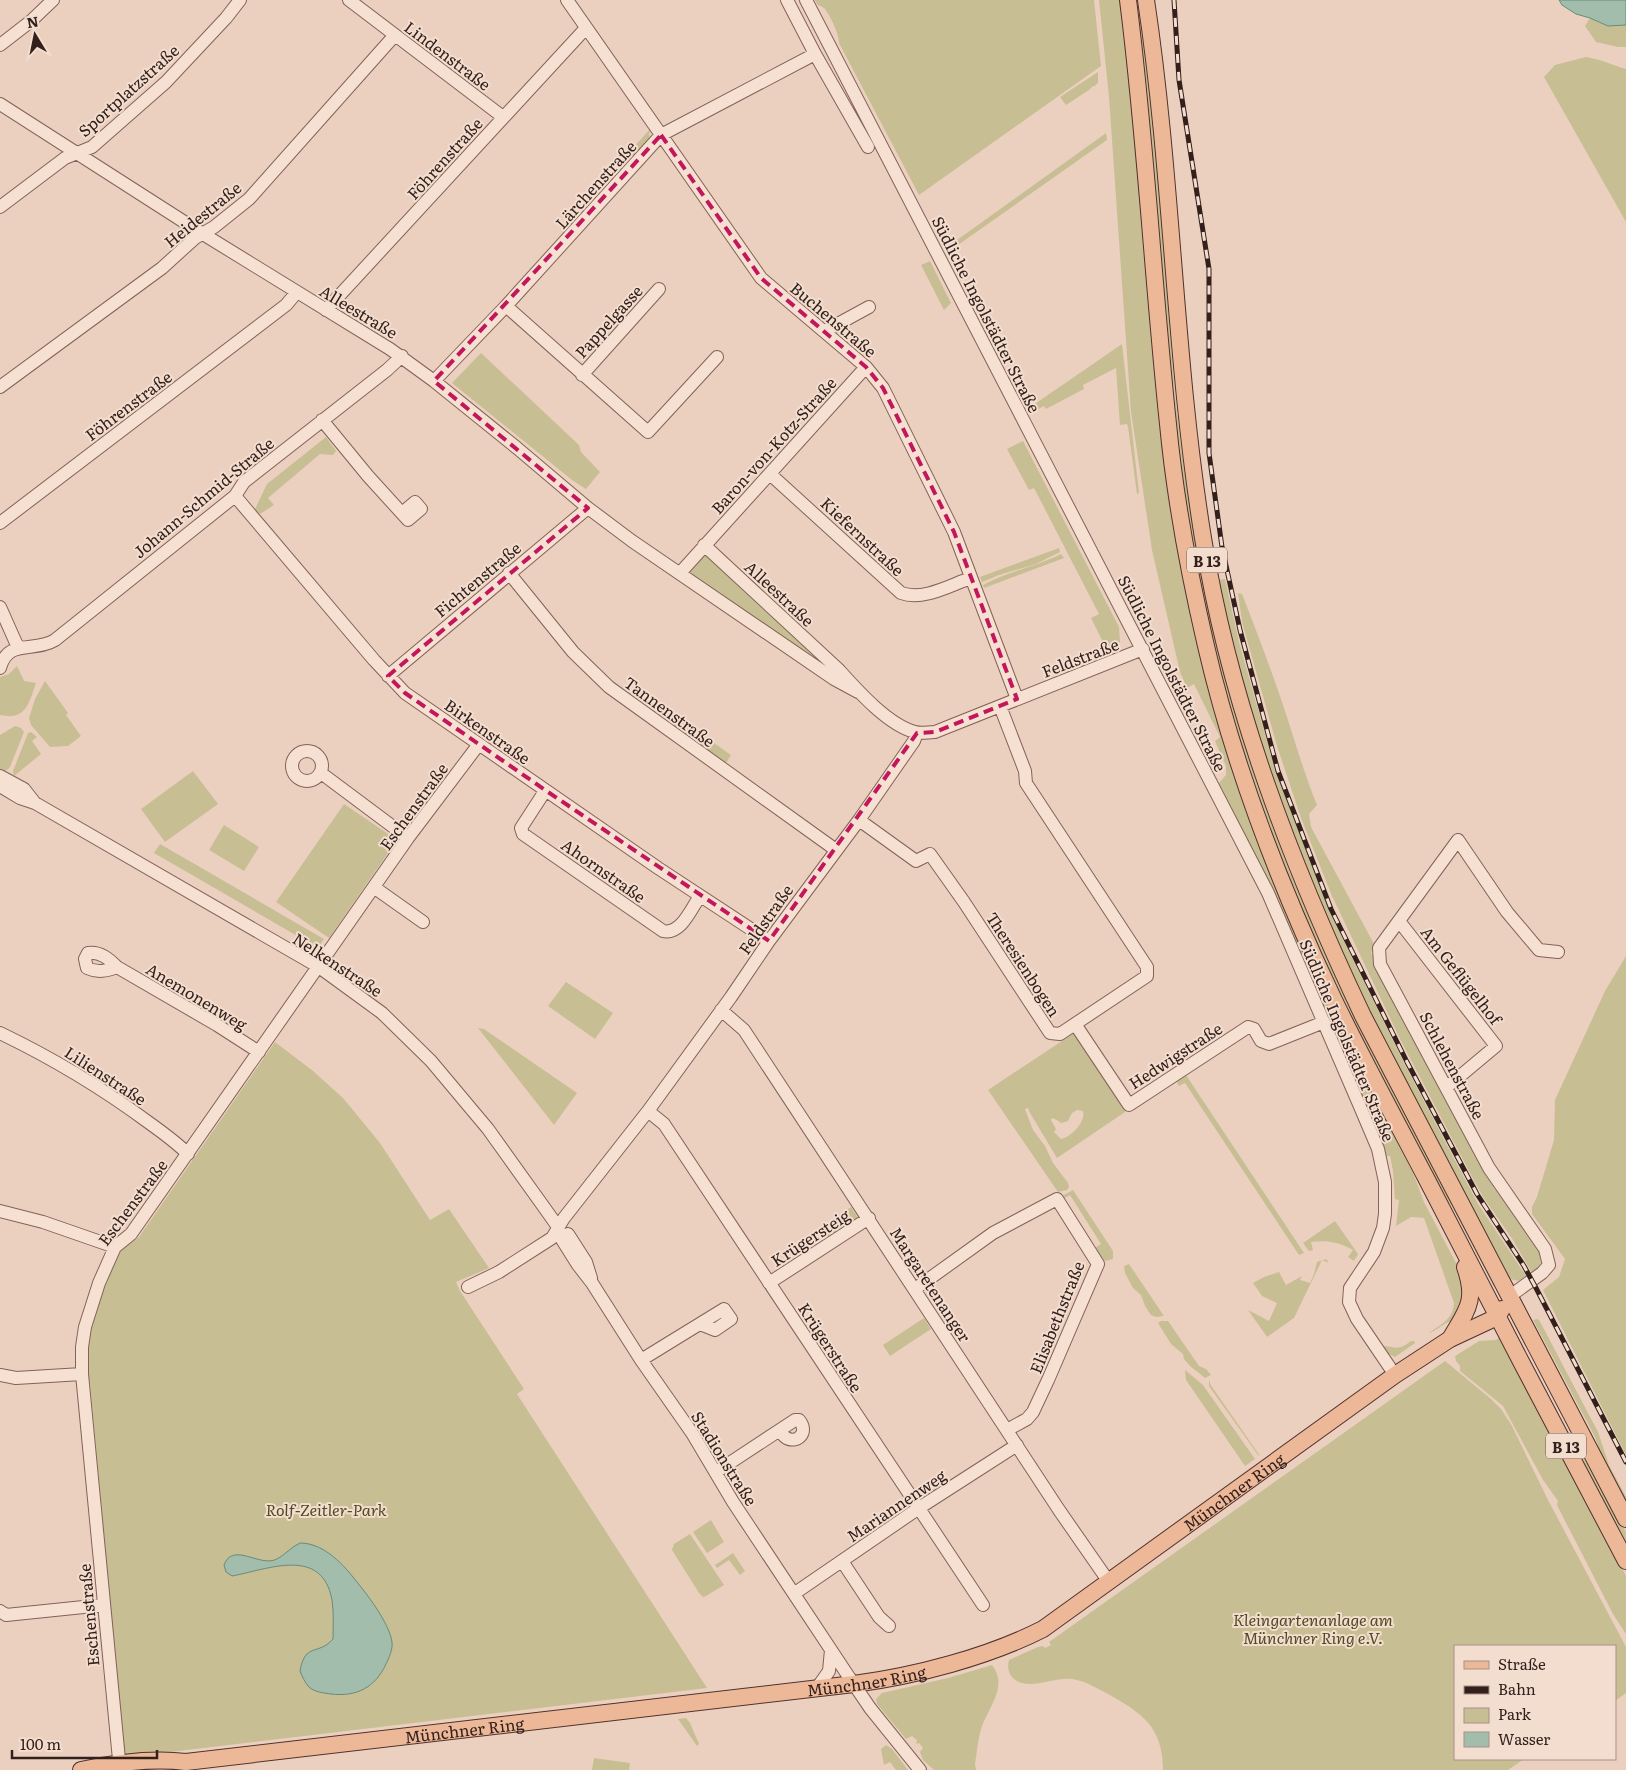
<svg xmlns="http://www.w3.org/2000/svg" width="1626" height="1770" viewBox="0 0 1626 1770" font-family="Literata,serif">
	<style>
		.green { fill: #c8be94; fill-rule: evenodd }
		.water { fill: #a2bdac; stroke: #6a8a78 }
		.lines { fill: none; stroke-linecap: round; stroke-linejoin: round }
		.minor-casing { stroke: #826259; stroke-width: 14 }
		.major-casing { stroke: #50322d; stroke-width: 18 }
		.minor { stroke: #f6e0d2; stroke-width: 12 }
		.major { stroke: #edb898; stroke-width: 16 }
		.rail-casing { stroke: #33201c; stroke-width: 5 }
		.rail { stroke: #f3ddce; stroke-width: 3; stroke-dasharray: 9; stroke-linecap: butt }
		.marked { fill: none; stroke: #c2185b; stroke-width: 4; stroke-dasharray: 10 6; stroke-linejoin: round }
		.labels { text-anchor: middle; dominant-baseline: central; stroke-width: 4; stroke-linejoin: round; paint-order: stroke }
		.shield { fill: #f3ddce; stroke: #6d5951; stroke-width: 1 }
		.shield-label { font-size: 15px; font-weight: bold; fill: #33201c }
		.street-label { font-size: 16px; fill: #33201c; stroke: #f3ddce }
		.park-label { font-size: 16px; font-style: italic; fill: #4e4b24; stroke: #f3ddce }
	</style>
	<rect width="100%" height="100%" fill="#ebd0bf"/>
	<path class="green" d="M815,0H1094L1101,66L919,195L839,43C840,36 829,13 824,8C819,5 817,6 815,0Z
		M1099,0H1123L1190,602L1208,689L1236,781L1280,897L1361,1074L1412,1170L1424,1202L1466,1282V1300L1452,1321C1443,1323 1438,1330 1429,1333C1441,1324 1453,1320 1454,1303L1424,1218L1411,1217L1396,1226L1399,1200L1395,1199L1393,1171L1390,1156H1386L1378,1133L1276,897L1219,783L1226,775V766L1215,741L1220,737L1194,684L1187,688L1180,672L1152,550L1131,412L1109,97Z
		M1134,0H1139L1154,130L1175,395L1182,454L1201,570L1239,725L1257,783L1289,870L1335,976L1414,1132L1495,1284L1494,1287L1452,1207L1435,1179L1330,978L1268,828L1235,727L1213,647L1196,571L1177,455Z
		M1590,18L1608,26L1626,25V47H1618L1596,42L1585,26Z
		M1586,57C1600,59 1612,65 1626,69V222L1544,77L1555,65Z
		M1098,72V83L1095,85L1096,86H1093L1089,90L1066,105L1060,97Z
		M650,129L649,138L630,159L626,156Z
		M1106,133L1107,140L948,252L946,248Z
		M930,261L951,303L944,310L921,265Z
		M1122,344L1139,493L1137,494L1128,427L1127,424L1120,425L1116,368L1083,385L1084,389L1046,409L1044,406L1031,413L1029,408Z
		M481,353L579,445L581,452L600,472L586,489L572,480L452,383Z
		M326,437L336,451L333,455L320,454L268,498L274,505L260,514L255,509L267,484Z
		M1023,441L1119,627L1120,642L1109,654L1091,618L1099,614L1034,488L1029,490L1007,449Z
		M1059,548L1060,552L1036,564L999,575L982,582L980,577Z
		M1061,554L1064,558L984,588L983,585C1008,571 1036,567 1061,554Z
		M705,555L710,557L836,674L690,575L688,571L699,556Z
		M1129,579L1137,617L1119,584Z
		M1225,579L1239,642L1275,770L1316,877L1333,919L1405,1065L1478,1204L1528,1279C1519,1281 1514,1282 1506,1276L1381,1039L1314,894L1251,718L1217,580Z
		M1238,593L1242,594C1256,630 1270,666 1282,702C1294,737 1303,771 1317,805L1309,814L1311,827L1374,944L1371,953L1487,1177L1540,1252L1541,1267L1533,1275L1513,1240L1483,1197L1470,1173L1401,1041L1332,896L1301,818L1277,746L1242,622Z
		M17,666L24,681L36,683C29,703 26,721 0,715V677L9,674Z
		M45,681L68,713L66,715L81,736L68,746L50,747L31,725L29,718L35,699Z
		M666,709L731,755L726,763L660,717Z
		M15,726L21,728L24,732L10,767L6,771L0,769V735Z
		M31,732L37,737L32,741L41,754L14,776L13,771L28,733Z
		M193,771L218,804L165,842L141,809Z
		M344,804L397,840L329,938L276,902Z
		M224,825L259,847L244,871L209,850Z
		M160,844L324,939L318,948L154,853Z
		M1626,956V1455L1543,1290L1559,1277L1565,1259L1532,1214V1207L1537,1197L1554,1140L1555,1100L1605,991Z
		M566,982L613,1013L595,1039L548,1006Z
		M478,1028L484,1029L577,1093L554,1125Z
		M1074,1033L1115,1092L1125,1112L1057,1158L1030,1113L1028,1108L1025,1109L1033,1130L1045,1146L1053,1163L1068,1183L1069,1187L1067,1190L1058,1192L988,1090ZM1077,1110L1083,1111C1086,1122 1071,1137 1061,1139L1054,1132L1056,1129L1051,1120L1052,1118L1057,1120L1061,1123L1068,1121L1072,1113Z
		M275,1042L313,1071L343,1098L380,1143L430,1220L449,1209L489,1268L456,1282L460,1291L524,1389L517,1394L707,1688L128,1757L124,1752L107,1593L109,1590L90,1382C75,1345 106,1280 121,1247L131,1243L139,1237Z
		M1184,1072L1304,1253L1299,1255L1185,1083L1179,1086L1176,1081Z
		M1073,1190L1113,1251V1259L1105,1261L1095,1248L1101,1244L1070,1195L1063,1199L1062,1196Z
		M851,1207L859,1219L824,1242L816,1231Z
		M1335,1221L1358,1254L1354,1261L1348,1257L1353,1250C1338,1242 1328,1240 1311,1242L1313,1250L1309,1251L1303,1243Z
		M1326,1259L1329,1263L1322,1260L1294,1318L1267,1337L1248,1310L1269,1321L1277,1303L1262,1296L1253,1283L1264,1277L1279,1272L1286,1285L1302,1276L1300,1280L1310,1283L1314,1274L1317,1262Z
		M1129,1264L1164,1316L1156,1317L1151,1315L1145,1306L1141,1295L1133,1288L1125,1273L1124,1266Z
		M924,1318L931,1329L890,1356L883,1345Z
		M1537,1319L1539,1320L1545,1331L1598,1432L1609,1465L1626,1497V1506L1606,1468L1595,1437L1533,1320Z
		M1161,1321H1168L1199,1366L1206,1369L1211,1375L1205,1378L1190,1366L1184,1359L1183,1354L1171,1344L1158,1323Z
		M1514,1330L1577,1450L1591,1469L1626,1532V1549L1511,1331Z
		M1500,1337L1505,1343L1626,1576V1634L1613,1614L1562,1515L1557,1505L1558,1501L1543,1480L1503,1406L1460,1371V1366L1456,1361L1455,1356L1479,1341L1496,1340Z
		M1411,1341H1414L1415,1343L1395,1357L1387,1353L1381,1346C1396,1346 1397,1352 1411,1341Z
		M1445,1361L1491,1399L1501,1409L1512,1426L1548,1500L1626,1647V1693L1615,1701V1646H1455V1759H1524L1508,1770H1163C1163,1727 1142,1713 1108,1694C1097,1688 1085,1681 1072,1679C1057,1677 1036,1687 1022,1683C1011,1680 1006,1671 1009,1660L1038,1647L1043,1646L1045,1648L1051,1645L1049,1642Z
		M1185,1370L1203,1385L1255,1459L1245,1466L1186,1380Z
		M1210,1380V1384L1260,1456L1258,1455L1209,1386V1382Z
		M711,1520L724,1542L707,1553L693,1532Z
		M690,1534L724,1585L706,1596L703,1597L699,1593L672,1550L674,1544Z
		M733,1553L745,1571L740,1575L729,1560L717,1568L715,1565Z
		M992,1665C1008,1685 990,1706 982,1726C978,1738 977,1752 975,1764L976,1770H934L923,1760L920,1752L923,1748L919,1743L916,1744L917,1740L912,1736L906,1739L877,1704L876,1699L882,1693L948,1678Z
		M686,1718L690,1723L699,1744L697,1746L678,1719Z
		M886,1745L892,1749L908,1770H896L890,1762L884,1765L881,1749Z
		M594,1758L630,1763L629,1770H592Z"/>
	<path class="water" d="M1559,0H1626V25L1608,26L1590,18L1576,14L1562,5Z
		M300,1543C322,1543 340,1561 353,1577C366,1593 389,1622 392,1642C393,1649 389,1658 386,1664C375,1688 356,1697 331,1694C324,1693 314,1692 309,1687C305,1683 302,1676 300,1671C305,1642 318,1656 333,1639C333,1626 334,1612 332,1600C322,1546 269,1569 232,1576L226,1572L224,1565C233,1541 260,1568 277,1559C285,1555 291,1547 300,1543Z"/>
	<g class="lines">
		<g class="minor-casing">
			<path id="minor" d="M349,0L503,117
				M567,0L761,278L866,367L883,388L954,532L1017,699
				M787,0L815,54L868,147
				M806,0L1268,893L1361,1109L1378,1149L1385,1182V1214L1383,1228L1374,1252L1350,1288L1349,1302L1357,1319L1395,1375
				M0,45L31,21L53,0
				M0,104L203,234L390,349L434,381L517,448L588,508L632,541L834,679L858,692
				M0,207L65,158L92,147L166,82L226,18L240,0
				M506,306L648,432L717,357
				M326,310L586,28
				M825,331L869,307
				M582,375L659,289
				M434,381L506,306L661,135L815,54
				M0,387L162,268L195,238L214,227L249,199L395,35
				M322,420L368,476L408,520L421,509L415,502L402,513
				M770,474L901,593C924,601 950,585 971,578
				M235,496L374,660L405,693L658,868L769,941
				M0,523L286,305L297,292
				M704,545L839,670C857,690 888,725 915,732C921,734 928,732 935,732L1143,649
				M509,573L573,652L609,687L836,850
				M680,573L866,367
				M0,607L16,643L20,648
				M0,668C8,638 34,653 55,640L235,496L244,482L387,370L402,356
				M388,676L588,508
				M292 766a15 15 0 1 1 30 0a15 15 0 1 1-30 0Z
				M321,773L408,838
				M0,776L24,789L35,803
				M0,786L20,798L35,803L319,967L382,1013L431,1061L488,1129L546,1210L558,1227L561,1238L578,1265L592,1283L641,1360L692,1433L733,1502L847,1674L870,1708L920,1770
				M545,791L521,828L523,834L663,931C681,935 691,909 700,896
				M859,820L916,861L930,854L964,902L1050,1033L1060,1034L1147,976V967L1026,783L1025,771L1000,706
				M375,888L423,922
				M1399,921L1496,1046L1447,1087
				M117,967C106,971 98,973 87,968L85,959L88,953C100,951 109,959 117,967L217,1025L259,1052
				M721,1010L744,1030L1059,1510L1109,1582
				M1075,1024L1129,1105L1248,1027L1254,1029L1261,1041L1269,1044L1324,1022
				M0,1033C52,1058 102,1088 148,1122C162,1132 176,1142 188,1154
				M648,1111L664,1124L983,1605
				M0,1211L43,1222L115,1247
				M568,1234L586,1262L591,1278
				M769,1283L869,1218
				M468,1287L499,1272L552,1238L564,1218L648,1111L731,997L769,941L859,820L914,741L917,733
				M915,1289L993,1233L1057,1199L1098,1264L1048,1380L1033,1412L1027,1419L1007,1430
				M1510,1296L1542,1273L1549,1265L1545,1249L1489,1168L1380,964L1379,948L1458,840L1507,912L1539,950L1558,952
				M641,1360L724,1309L731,1319L715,1330L700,1324
				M0,1375L16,1378L82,1374
				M716,1472L795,1420H799C810,1433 796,1445 785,1437C783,1436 782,1432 780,1430
				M842,1561L879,1617L889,1626
				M795,1593L919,1508L1017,1445
				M0,1611L6,1615L103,1605
				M817,1688L829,1671L831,1650
				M120,1770L82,1374V1347L85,1327L99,1283L115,1247L131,1234L408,838L479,744"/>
		</g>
		<g class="major-casing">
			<g id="major">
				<path d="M1128,0C1146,141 1153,283 1168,424C1175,498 1189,573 1206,646C1234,767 1280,886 1333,998C1362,1058 1394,1117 1425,1176C1491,1305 1558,1433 1626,1561"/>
				<path d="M1146,0C1173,179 1174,360 1203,538C1230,705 1291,864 1363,1016L1626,1519"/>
				<path d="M1450,1339C1467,1310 1477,1301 1465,1267"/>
				<path id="s1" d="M81,1770C114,1763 153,1758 186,1762L854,1684C915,1676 988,1657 1043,1629L1395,1375L1450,1339L1497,1317L1502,1309"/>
			</g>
		</g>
		<use href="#minor" class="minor"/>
		<use href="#major" class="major"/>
		<g class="rail-casing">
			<path id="rail" d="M1174,0L1179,80L1209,269V453L1222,547L1240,630L1278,771L1331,909L1407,1062L1477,1194L1524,1266L1536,1288L1626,1462"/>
		</g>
		<use href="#rail" class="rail"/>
	</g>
	<path class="marked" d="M661,135L761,278L866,367L883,388L954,532L1017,699L935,732L917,733L769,941L548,792L405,693L388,676L588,508L434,381Z"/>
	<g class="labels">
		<g class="shield">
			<rect x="1187" y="547.5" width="40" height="25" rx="4"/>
			<rect x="1546" y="1433.5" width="40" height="25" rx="4"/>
		</g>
		<g class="shield-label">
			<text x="1207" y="560">B 13</text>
			<text x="1566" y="1446">B 13</text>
		</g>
		<g class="street-label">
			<text transform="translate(448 55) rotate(37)">Lindenstraße</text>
			<text transform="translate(128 90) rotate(-42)">Sportplatzstraße</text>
			<text transform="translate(444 158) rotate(-48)">Föhrenstraße</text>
			<text transform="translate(595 184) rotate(-48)">Lärchenstraße</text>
			<text transform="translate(202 214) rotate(-39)">Heidestraße</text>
			<text transform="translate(359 311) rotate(31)">Alleestraße</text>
			<text transform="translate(987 314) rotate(63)">Südliche Ingolstädter Straße</text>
			<text transform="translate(834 319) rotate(40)">Buchenstraße</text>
			<text transform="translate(608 321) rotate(-48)">Pappelgasse</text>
			<text transform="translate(128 405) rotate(-37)">Föhrenstraße</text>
			<text transform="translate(773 445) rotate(-48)">Baron-von-Kotz-Straße</text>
			<text transform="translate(203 497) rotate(-40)">Johann-Schmid-Straße</text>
			<text transform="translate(863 536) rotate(43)">Kiefernstraße</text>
			<text transform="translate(477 579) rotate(-40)">Fichtenstraße</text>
			<text transform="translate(780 593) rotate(43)">Alleestraße</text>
			<text transform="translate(1080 657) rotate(-21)">Feldstraße</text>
			<text transform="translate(1173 673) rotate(63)">Südliche Ingolstädter Straße</text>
			<text transform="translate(670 711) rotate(36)">Tannenstraße</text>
			<text transform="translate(488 731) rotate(35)">Birkenstraße</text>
			<text transform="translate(413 806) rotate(-54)">Eschenstraße</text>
			<text transform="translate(604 870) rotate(35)">Ahornstraße</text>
			<text transform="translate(765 919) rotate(-55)">Feldstraße</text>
			<text transform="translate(338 964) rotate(33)">Nelkenstraße</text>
			<text transform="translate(1024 964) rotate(57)">Theresienbogen</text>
			<text transform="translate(1462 975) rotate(52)">Am Geflügelhof</text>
			<text transform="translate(197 996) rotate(31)">Anemonenweg</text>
			<text transform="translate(1348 1040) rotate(67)">Südliche Ingolstädter Straße</text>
			<text transform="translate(1175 1055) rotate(-33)">Hedwigstraße</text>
			<text transform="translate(1453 1065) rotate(62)">Schlehenstraße</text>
			<text transform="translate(106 1075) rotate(33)">Lilienstraße</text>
			<text transform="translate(132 1202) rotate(-53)">Eschenstraße</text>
			<text transform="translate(810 1237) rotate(-33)">Krügersteig</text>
			<text transform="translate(931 1284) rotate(57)">Margaretenanger</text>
			<text transform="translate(1056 1317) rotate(-68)">Elisabethstraße</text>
			<text transform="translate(831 1347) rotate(57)">Krügerstraße</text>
			<text transform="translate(725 1458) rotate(58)">Stadionstraße</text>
			<text stroke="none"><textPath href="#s1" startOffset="1211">Münchner Ring</textPath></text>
			<text transform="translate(896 1505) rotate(-34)">Mariannenweg</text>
			<text transform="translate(88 1615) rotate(-95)">Eschenstraße</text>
			<text stroke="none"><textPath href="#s1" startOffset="791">Münchner Ring</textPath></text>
			<text stroke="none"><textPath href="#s1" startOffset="386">Münchner Ring</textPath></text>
		</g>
		<g class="park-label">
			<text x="326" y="1509">Rolf-Zeitler-Park</text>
			<text x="1313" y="1619">Kleingartenanlage am<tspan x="1313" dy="18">Münchner Ring e.V.</tspan></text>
		</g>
	</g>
	<rect x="1454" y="1645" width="162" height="115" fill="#f3ddce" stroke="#a69187"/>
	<rect x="1464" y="1661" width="25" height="8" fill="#edb898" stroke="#a69187"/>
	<text x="1498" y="1670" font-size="15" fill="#33201c">Straße</text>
	<rect x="1464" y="1686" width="25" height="8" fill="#33201c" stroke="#a69187"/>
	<text x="1498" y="1695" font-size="15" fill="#33201c">Bahn</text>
	<rect x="1464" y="1708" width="25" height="15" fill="#c8be94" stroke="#a69187"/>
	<text x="1498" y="1720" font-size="15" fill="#33201c">Park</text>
	<rect x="1464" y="1732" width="25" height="15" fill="#a2bdac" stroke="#a69187"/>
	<text x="1498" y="1745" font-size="15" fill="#33201c">Wasser</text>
	<g transform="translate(35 35) rotate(350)" stroke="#f3ddce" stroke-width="4" paint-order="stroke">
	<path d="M0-4L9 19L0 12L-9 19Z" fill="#33201c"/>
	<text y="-8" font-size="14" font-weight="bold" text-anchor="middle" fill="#33201c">N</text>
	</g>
	<path d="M12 1750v8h145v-8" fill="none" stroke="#33201c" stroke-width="2.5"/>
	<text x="20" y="1750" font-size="15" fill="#33201c" stroke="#f3ddce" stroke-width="4" paint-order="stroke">100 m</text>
</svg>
